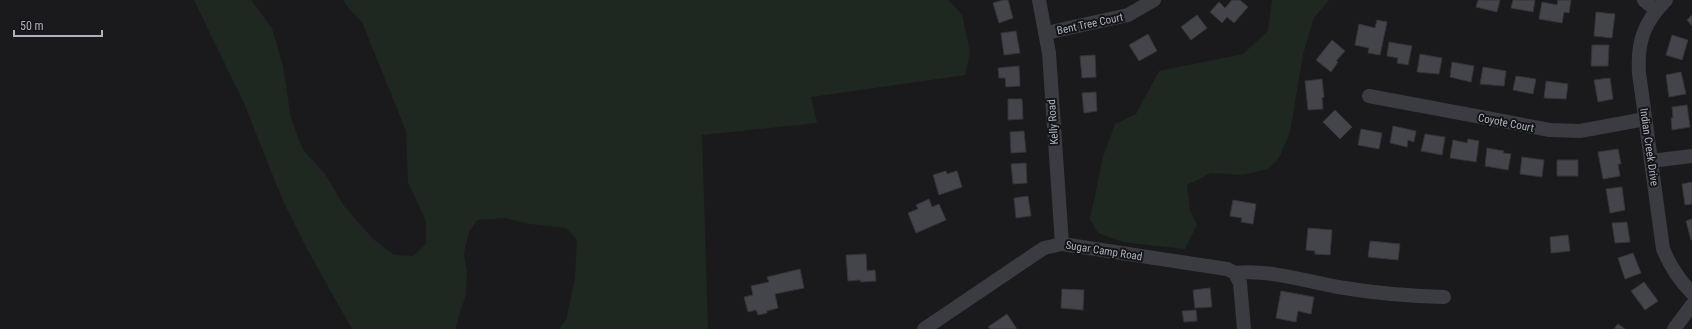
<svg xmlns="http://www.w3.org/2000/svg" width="1692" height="329" viewBox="0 0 1692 329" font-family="'Roboto Condensed',sans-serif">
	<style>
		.green { fill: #1f2820 }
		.building { fill: #44454a; stroke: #343439 }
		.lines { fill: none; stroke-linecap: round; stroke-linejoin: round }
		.minor { stroke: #3a3c42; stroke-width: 14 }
		.labels { text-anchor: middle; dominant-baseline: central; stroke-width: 4; stroke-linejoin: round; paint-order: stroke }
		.street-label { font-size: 11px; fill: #abb1bd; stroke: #151518 }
	</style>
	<rect width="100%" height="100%" fill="#1a1a1d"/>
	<path class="green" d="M194,0H251L272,28L283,66L291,119L303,150L325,174L344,206L373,239L394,255L413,256L426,244V221L408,182L406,131L362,22L346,5L344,0H949L962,15L970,52L965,75L811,97L817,123L702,135L708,329H559L566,320L575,278L577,240L566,228L530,224L506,218L477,220L469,232L464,253L467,272L466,294L455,329H352L307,249L283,201L244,103Z
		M1272,0H1329L1314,18L1303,54L1290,132L1279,158L1268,169L1241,175L1211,173L1187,185L1190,210L1197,225L1185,249L1123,242L1098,233L1090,219L1103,157L1115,124L1136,114L1159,71L1243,54L1268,31Z"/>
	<path class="building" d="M1003,0H1008L1013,18L999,23L993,3Z
		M1232,0H1240L1248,7L1234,23L1227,17L1222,23L1210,12L1219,2L1225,8Z
		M1478,0H1500L1497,12L1476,7Z
		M1513,0H1535L1533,12L1511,8Z
		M1558,0H1571L1569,13L1564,12L1562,23L1539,19L1542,2L1557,5Z
		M1596,12L1615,14L1612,38L1594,36Z
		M1197,15L1207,28L1191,40L1181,27Z
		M1692,15V26L1687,20Z
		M1377,20L1387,22L1380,55L1368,53L1369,48L1355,45L1359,24L1375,28Z
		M1016,31L1020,53L1004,55L1001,33Z
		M1148,34L1157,51L1139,61L1129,45Z
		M1672,35L1688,40L1682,60L1666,55Z
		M1332,40L1345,51L1336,61L1338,62L1331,72L1316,60Z
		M1389,42L1412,46L1408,65L1397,63L1398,58L1387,56Z
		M1592,45H1609L1608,66H1591Z
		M1420,54L1442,58L1439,74L1417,72Z
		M1095,55L1096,77L1082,78L1080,56Z
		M1452,62L1474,66L1471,82L1450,77Z
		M1019,66L1020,86L1006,87L1005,78H999L998,68Z
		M1483,67L1506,71L1504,86L1480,84Z
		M1681,72L1686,94L1669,97L1666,75Z
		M1516,76L1536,79L1533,94L1513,90Z
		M1610,78L1613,99L1598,102L1594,80Z
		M1322,79L1324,97L1322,98L1323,109L1308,110L1305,81Z
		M1546,81L1568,84L1566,99L1544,98Z
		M1096,92L1097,111L1084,113L1082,93Z
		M1008,99H1022L1023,119L1008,120Z
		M1687,105L1690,127L1672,130L1671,118H1673L1672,107Z
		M1335,110L1352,127L1340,139L1323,122Z
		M1393,126L1416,131L1414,142L1408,140L1407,147L1390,143Z
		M1361,129L1382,133L1379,149L1358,145Z
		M1024,131L1026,152L1011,153L1010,132Z
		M1425,134L1445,137L1442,155L1421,151Z
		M1468,139L1479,141L1476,162L1450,158L1453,140L1467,143Z
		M1487,148L1504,151L1503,153L1511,154L1508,170L1485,166Z
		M1618,149L1621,164H1618L1620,176L1603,179L1598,152Z
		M1522,157L1544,160L1542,177L1520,174Z
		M1557,160H1578V176H1557Z
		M1026,163L1027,183L1013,184L1011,164Z
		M946,171L947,174L957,171L962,187L939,195L933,175Z
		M1692,182V204L1685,205L1682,184Z
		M1622,187L1625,210L1610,213L1606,189Z
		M1028,196L1031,216L1016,218L1014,198Z
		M929,199L932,207L939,204L946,220L916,233L908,213L918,209L916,205Z
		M1233,200L1256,204L1253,224L1241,222L1242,218L1230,216Z
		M1692,219V240H1691L1686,221Z
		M1627,222L1630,242L1615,243L1612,223Z
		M1308,228L1332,230L1330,255L1315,254V251L1306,250Z
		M1568,235L1570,251L1551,253L1550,237Z
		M1370,241L1400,244L1398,260L1368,257Z
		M1633,253L1641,273L1625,279L1618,258Z
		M866,254L867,271L875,270L876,281L861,282L860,280L848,281L846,255Z
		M800,269L804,288L775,294L778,308L767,311V313L758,315L756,310L748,312L744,297L753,295L751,286L769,282L767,277Z
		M1644,282L1658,301L1645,310L1631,291Z
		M1210,288L1212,307L1195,308L1193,290Z
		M1062,289L1084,290L1083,310L1061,308Z
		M1281,291L1314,297L1311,314L1298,311L1296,322L1276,318Z
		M1196,310L1197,321L1184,322L1182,311Z
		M1007,314L1017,329H990L988,327Z
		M1618,324L1625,329H1614Z"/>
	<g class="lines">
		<path class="minor" d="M1039,0L1049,53L1062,244
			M1644,0L1656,10
			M1666,0C1644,22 1637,42 1639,73L1663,249C1670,266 1679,280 1692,293
			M1046,33L1128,15L1154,0
			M1369,96L1550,130L1580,131L1645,119
			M1651,161L1692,156
			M1235,273C1268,269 1305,281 1338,287C1373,293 1409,296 1444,297
			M924,329L1044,248L1062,244L1227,269L1235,273L1240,283L1244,329
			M1674,329L1692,305"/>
	</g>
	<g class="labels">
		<g class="street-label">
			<text transform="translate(1090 24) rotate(-12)">Bent Tree Court</text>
			<text transform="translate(1053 122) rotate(-94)">Kelly Road</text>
			<text transform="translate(1506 123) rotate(11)">Coyote Court</text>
			<text transform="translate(1649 147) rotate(82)">Indian Creek Drive</text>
			<text transform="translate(1104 251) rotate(9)">Sugar Camp Road</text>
		</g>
	</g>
	<path d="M14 30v6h88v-6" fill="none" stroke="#abb1bd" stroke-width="2"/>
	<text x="20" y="30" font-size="12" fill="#abb1bd" stroke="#151518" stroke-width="3" paint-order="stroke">50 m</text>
</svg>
